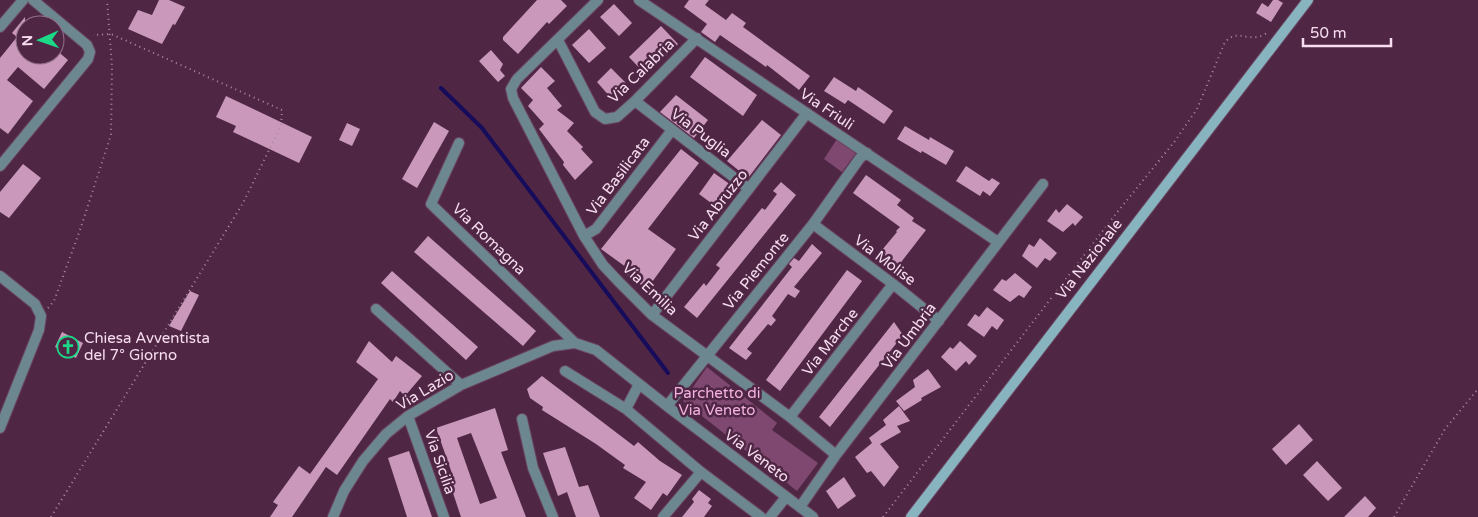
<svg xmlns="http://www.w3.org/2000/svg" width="1478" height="517" viewBox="0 0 1478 517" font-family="'Varela Round',sans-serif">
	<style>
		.green { fill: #7e4870 }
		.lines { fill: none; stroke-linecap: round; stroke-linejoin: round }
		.stream { stroke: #170b5c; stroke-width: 4 }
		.building { fill: #c998bb; fill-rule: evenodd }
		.minor-casing { stroke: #6a4460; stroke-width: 12 }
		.secondary-casing { stroke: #6a4460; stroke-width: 12 }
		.path { stroke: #ab8aa2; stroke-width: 2; stroke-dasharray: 1 4; stroke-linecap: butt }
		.minor { stroke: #6c878f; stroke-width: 10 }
		.secondary { stroke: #88b4c0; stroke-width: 10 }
		.labels { text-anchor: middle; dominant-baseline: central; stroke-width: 5; stroke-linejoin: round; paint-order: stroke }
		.street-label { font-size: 15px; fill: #f7ddef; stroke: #4f2745 }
		.poi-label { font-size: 15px; fill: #f7ddef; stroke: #4f2745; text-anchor: start }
		.park-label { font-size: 15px; fill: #f4b2e1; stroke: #4f2745 }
	</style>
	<rect width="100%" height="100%" fill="#4f2745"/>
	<path class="green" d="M837,139L856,153L842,172L824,159Z
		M707,367L777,423L772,430L818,463L797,491L683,401Z"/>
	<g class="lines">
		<path class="stream" d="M441,88L482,128L668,373"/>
	</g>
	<path class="building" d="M159,0H169L185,7L175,25L173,24L162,44L128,29L138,10L152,15Z
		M537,0H561L567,6L549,24L547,22L518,54L503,40V37Z
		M689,0H709L705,5L726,20L732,13L746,23L743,27L810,76L799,90L767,65L766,67L720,35L715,42L701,32L707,24L684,7Z
		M1273,0H1278L1283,3L1271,22L1256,13L1262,3L1268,7Z
		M614,4L632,23L619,36L600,17Z
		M25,17V55H55V49L68,60L44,89L18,67L7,80L33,101L8,134L0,128V58L17,37L12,33Z
		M661,26L678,44L646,75L629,57Z
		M589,29L606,48L589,63L572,45Z
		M491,50L503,64L500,70L505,76L498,82L479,61Z
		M705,57L757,95L743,116L690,77Z
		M541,67L555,81L547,88L562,106L557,110L574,123L567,131L583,147L581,149L593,162L575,180L563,165L564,162L539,129L544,124L528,106L533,100L521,88Z
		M611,68L626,83L611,98L597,82Z
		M834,77L856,91L858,87L893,111L884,124L848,100L845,104L824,91Z
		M676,95L708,120L694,138L660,112Z
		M226,96L312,137L299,163L233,132L236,126L216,117Z
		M762,120L781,135L748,178L727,161Z
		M434,122L449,131L417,188L402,179Z
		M347,123L360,129L352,146L339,140Z
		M905,126L929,140L930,137L954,151L946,165L922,151L921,153L897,139Z
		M681,149L699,163L648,229L676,249L647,289L627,275L630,270L601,249Z
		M23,164L41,178L9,218L0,212V192Z
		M966,166L989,181L992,178L1000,183L990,196L983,191L980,196L956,181Z
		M714,173L731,185L715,206L699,194Z
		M866,175L901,200L897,205L914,218L912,221L926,230L895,270L877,256L897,232L896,231L900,227L853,193Z
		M781,182L796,195L697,318L684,307L704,283L706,286L720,268L716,265L762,208L765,210L777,194L773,191Z
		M1067,204L1083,217L1075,226L1073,223L1063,232L1047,221L1056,209L1059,213Z
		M428,236L536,331L523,346L414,252Z
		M1040,238L1057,253L1050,261L1045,258L1037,268L1022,256L1029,244L1034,247Z
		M812,244L822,253L794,287L800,291L795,298L788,294L772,316L776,320L771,326L768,324L747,349L752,353L746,360L729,348L792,267L789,264L794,258L799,261Z
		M847,270L862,281L780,391L766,380Z
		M392,271L478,347L466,360L381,283Z
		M1015,273L1032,287L1024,298L1019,295L1010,302L993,290L1002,279L1006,281Z
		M190,291L199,295L181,331L169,326Z
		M987,307L1004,320L997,330L992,326L984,337L967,325L975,314L979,317Z
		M894,322L903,335L830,427L819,417Z
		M62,332L83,343L76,358L55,347Z
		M369,341L392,362L396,356L422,376L405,396L400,391L393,402L390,399L337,475L326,467L292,517H270L278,505L273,502L299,466L310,474L378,379L356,362Z
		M960,341L977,356L969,365L966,361L956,371L941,357L950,347L953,349Z
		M928,369L941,387L921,398L922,400L904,411L896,401L915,387L913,380Z
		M542,376L634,446L638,442L660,461L682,475L667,496L663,493L651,510L634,498L646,482L623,468L625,465L596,444L542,410L543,407L530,398L527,389Z
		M899,406L910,421L897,426L901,432L880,444L899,467L884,487L871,471L867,473L855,457L872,443L869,438L886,425L883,420Z
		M495,408L508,450L501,452L526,517H461L449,481L454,479L436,428ZM471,433L497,498L480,504L457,438Z
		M1299,424L1313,440L1286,465L1272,449Z
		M565,447L579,487L588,485L600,517H576L567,492L558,496L543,453Z
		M409,451L432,517H407L388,458Z
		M1317,461L1342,488L1328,501L1303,475Z
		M844,477L856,496L838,509L826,491Z
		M699,490L711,499L708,503L712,506L704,517H682L694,502L692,499Z
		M1365,496L1376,508L1368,517H1344Z"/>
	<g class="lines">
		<g class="minor-casing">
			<path id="minor" d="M598,0L517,79L511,89L513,98L584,236L603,265L619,282L652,315L790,417L836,455
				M639,0L998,242
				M0,27L23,0
				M558,40L595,112L605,119L617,117L635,101L697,38
				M635,101L749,189
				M459,143L431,204L575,343L596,350L667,406L813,517
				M0,166L88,59L90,52L87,45L33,0
				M813,224L893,284L939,321
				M584,236L596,229L672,130
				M0,276L35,304L41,316L39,330L0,428
				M376,309L461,385
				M652,315L807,113
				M565,371L626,409
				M639,384L626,409L701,472L761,517
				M667,406L813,224L860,158L867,153
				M408,416L444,517
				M790,417L893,284
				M522,419L533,468L553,517
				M800,507L836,455L1043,184
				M333,517L344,491L363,461L386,434L408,416L461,385L553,346L575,343
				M663,517L701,472
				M770,517L786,497"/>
		</g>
		<g class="secondary-casing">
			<path id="secondary" d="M911,517L1308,0"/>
		</g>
		<path class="path" d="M48,308L54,301L80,230L111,135L112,66L107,0
			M51,517L243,203L281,126L282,110L111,34L93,35
			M883,517L1115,215L1175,141L1197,109L1225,42C1237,30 1243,39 1257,37C1260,37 1265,34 1269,32
			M1394,517L1445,429L1478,389"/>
		<use href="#minor" class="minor"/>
		<use href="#secondary" class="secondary"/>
	</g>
	<defs>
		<g id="church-ring" transform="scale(1.125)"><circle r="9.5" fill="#4f2745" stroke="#1cd988" stroke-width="1.5"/><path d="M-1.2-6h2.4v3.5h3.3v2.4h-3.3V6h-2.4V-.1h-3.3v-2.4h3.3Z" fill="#1cd988"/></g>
	</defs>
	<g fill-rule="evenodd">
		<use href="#church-ring" x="68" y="347"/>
	</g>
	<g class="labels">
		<g class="street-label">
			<text transform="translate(641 71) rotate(-44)">Via Calabria</text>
			<text transform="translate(827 109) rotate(34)">Via Friuli</text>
			<text transform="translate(701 133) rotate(37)">Via Puglia</text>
			<text transform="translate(618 176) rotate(-53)">Via Basilicata</text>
			<text transform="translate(718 205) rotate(-52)">Via Abruzzo</text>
			<text transform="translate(489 239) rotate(44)">Via Romagna</text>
			<text transform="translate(1089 259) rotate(-52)">Via Nazionale</text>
			<text transform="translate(885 260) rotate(37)">Via Molise</text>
			<text transform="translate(756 271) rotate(-51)">Via Piemonte</text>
			<text transform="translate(650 289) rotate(43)">Via Emilia</text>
			<text transform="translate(909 336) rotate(-53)">Via Umbria</text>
			<text transform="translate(830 342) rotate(-52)">Via Marche</text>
			<text transform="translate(425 390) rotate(-31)">Via Lazio</text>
			<text transform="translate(757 456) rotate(37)">Via Veneto</text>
			<text transform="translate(440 462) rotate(71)">Via Sicilia</text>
		</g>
		<g class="poi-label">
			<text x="84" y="338">Chiesa Avventista<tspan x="84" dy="17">del 7° Giorno</tspan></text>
		</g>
		<g class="park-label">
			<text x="717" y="393">Parchetto di<tspan x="717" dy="17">Via Veneto</tspan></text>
		</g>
	</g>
	<g transform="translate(40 40) rotate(268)"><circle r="24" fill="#4f2745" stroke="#927089"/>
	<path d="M0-4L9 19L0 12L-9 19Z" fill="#1cd988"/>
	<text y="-8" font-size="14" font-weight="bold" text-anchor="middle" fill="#f7ddef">N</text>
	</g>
	<path d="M1303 38v8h88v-8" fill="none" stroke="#f7ddef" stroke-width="2.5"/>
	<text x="1310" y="38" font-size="15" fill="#f7ddef" stroke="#4f2745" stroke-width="4" paint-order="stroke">50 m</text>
</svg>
